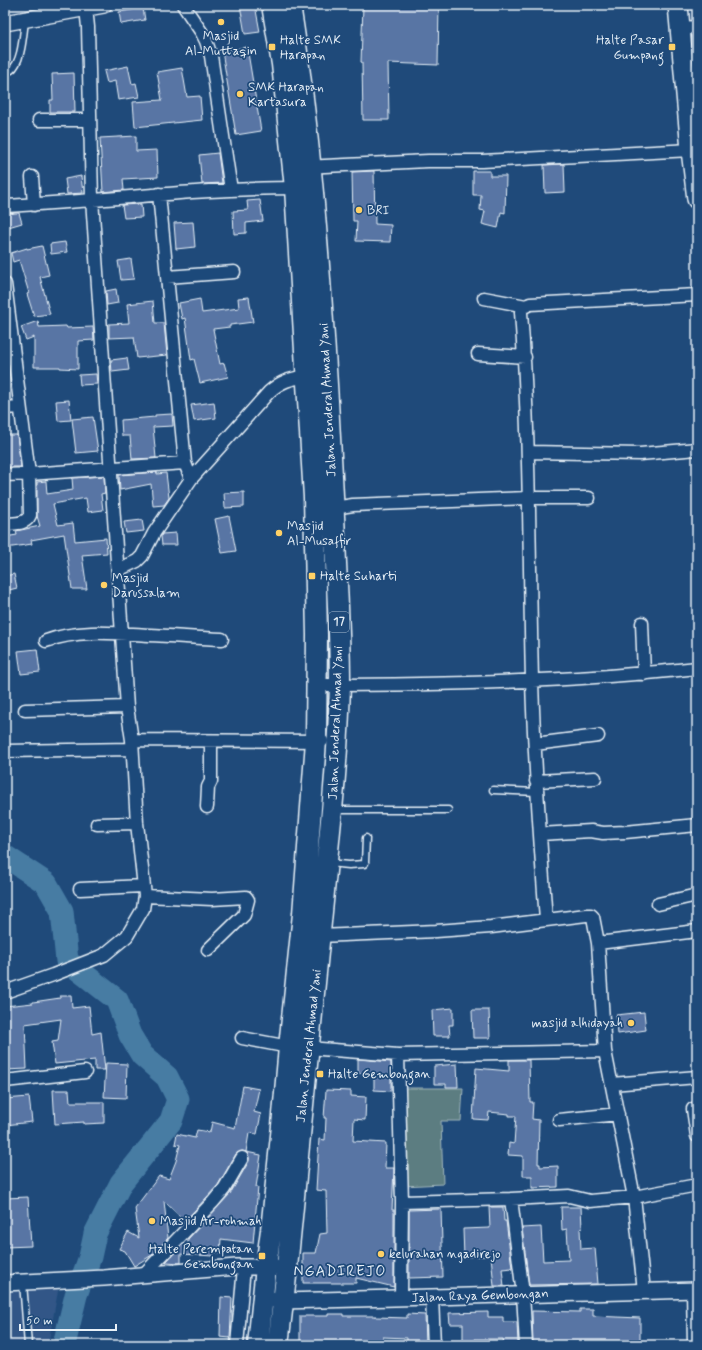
<svg xmlns="http://www.w3.org/2000/svg" width="702" height="1350" viewBox="0 0 702 1350" font-family="Mynerve,sans-serif">
	<style>
		.built { fill: #305787 }
		.green { fill: #5c7d81; stroke: #a2b7bc }
		.lines { fill: none; stroke-linecap: round; stroke-linejoin: round }
		.river { stroke: #467ba3; stroke-width: 23 }
		.building { fill: #5874a4; stroke: #e8f1f8 }
		.service-casing { stroke: #e8f1f8; stroke-width: 9 }
		.minor-casing { stroke: #e8f1f8; stroke-width: 15 }
		.tertiary-casing { stroke: #e8f1f8; stroke-width: 18 }
		.primary-casing { stroke: #e8f1f8; stroke-width: 22 }
		.trunk-casing { stroke: #e8f1f8; stroke-width: 23 }
		.service { stroke: #1f4a7a; stroke-width: 6 }
		.minor { stroke: #1f4a7a; stroke-width: 12 }
		.tertiary { stroke: #1f4a7a; stroke-width: 15 }
		.primary { stroke: #1f4a7a; stroke-width: 19 }
		.trunk { stroke: #1f4a7a; stroke-width: 20 }
		.poi-dot { fill: #ffd166; stroke: #1f4a7a; stroke-width: 1.5 }
		.labels { text-anchor: middle; dominant-baseline: central; stroke-width: 3.5; stroke-linejoin: round; paint-order: stroke }
		.shield { fill: #1f4a7a; stroke: #acbfd2; stroke-width: 1 }
		.shield-label { font-size: 12px; font-weight: bold; fill: #e8f1f8 }
		.poi-label { font-size: 13px; fill: #e8f1f8; stroke: #1f4a7a; text-anchor: start }
		.street-label { font-size: 13px; fill: #e8f1f8; stroke: #1f4a7a }
		.quarter-label { font-size: 15px; letter-spacing: 1px; fill: #e8f1f8; stroke: #1f4a7a }
	</style>
	<rect width="100%" height="100%" fill="#1f4a7a"/>
	<filter id="ink" filterUnits="userSpaceOnUse"><feTurbulence type="fractalNoise" baseFrequency=".025" numOctaves="2"/><feDisplacementMap in="SourceGraphic" scale="8" xChannelSelector="R" yChannelSelector="G"/><feConvolveMatrix kernelMatrix="1 2 1 2 8 2 1 2 1" color-interpolation-filters="sRGB"/></filter>
	<g filter="url(#ink)">
		<path class="built" d="M59,1286L48,1345H5V1288Z"/>
		<path class="green" d="M402,1088H463L461,1121H441L443,1184L403,1186Z"/>
		<g class="lines">
			<path class="river" d="M5,856L46,883L62,911L67,961L117,1000L130,1035L142,1055L167,1077L178,1099L171,1121L121,1183L95,1234L90,1257L76,1295L64,1345"/>
		</g>
		<path class="building" d="M240,5H255L260,32L245,34Z
			M363,5H439L438,65L388,63L389,120H363L362,62H361Z
			M143,8L145,20L121,24L119,12Z
			M247,47L261,131L236,135L222,51Z
			M128,66L132,84L136,83L139,97L118,100L115,81L107,83L104,71Z
			M182,68L187,97L200,96L202,120L135,127L133,102L162,100L157,72Z
			M74,73L75,112H50V100H53L52,74Z
			M136,136V151L157,150L158,177L123,179L124,190L103,192L100,138Z
			M218,153L222,183L202,184L199,155Z
			M564,164L565,192L545,193L544,165Z
			M374,171L375,224L391,225L390,242L356,241L357,221H353L352,172Z
			M473,171H490V176H506L505,213L501,212L498,228L482,224L485,211L480,210L481,195H473Z
			M81,176L83,193L67,194L65,179Z
			M260,200L263,221L246,223V233L234,234L233,211L248,210L247,201Z
			M141,204L142,217L124,218L122,205Z
			M15,213H19L22,223L5,228V215Z
			M193,222L195,247L176,249L174,223Z
			M65,242L67,252L51,254L50,244Z
			M42,246L49,275L40,277L50,314L34,316L27,294L29,293L19,260L13,262L11,253L27,248V249Z
			M131,259L134,279L121,280L118,261Z
			M116,289L118,303L107,305L106,291Z
			M249,297L253,322L230,325V327L213,329L220,364L224,363L228,377L200,383L194,359L191,360L185,318L182,319L179,303L200,299L202,313L239,308L238,298Z
			M153,301L155,323H164L167,355L137,358L134,337L109,338V324L129,323L127,304Z
			M38,321L39,327L66,326L67,328L93,327L94,340L78,341V369L60,368V367H34V337L26,340L21,327Z
			M127,358L129,370L112,372L111,360Z
			M96,374L97,384L80,385L79,375Z
			M69,400L71,420L58,421L56,401Z
			M214,402L216,418L194,421L191,405Z
			M172,414L173,426L153,427L156,458L132,459L130,436H122L121,420L155,417V415Z
			M93,417L98,451L76,453L72,419Z
			M5,435H17L21,467H5Z
			M157,472V474L166,473L169,498L164,505L153,506L151,484L120,490L119,475Z
			M104,476L105,493L101,494L103,510L88,512L86,498L53,504L58,525L73,523L75,541L106,538L107,553L82,555L87,589H72L64,534L31,540L32,544L6,548L5,537L17,535L16,531L40,526L37,516V482L46,481L47,494L73,490L72,478Z
			M244,492V507L225,508L224,493Z
			M229,516L236,551L222,553L215,519Z
			M142,520L144,531L126,533L124,522Z
			M176,533L177,545H162L161,536L162,534Z
			M14,574L17,588L5,591V576Z
			M37,649L40,672L21,674L18,651Z
			M60,996H71L72,1008L89,1006L92,1034L101,1032L105,1070H95V1060L55,1064L52,1042L58,1041L61,1019L25,1024L27,1069L5,1070V1057L9,1056L5,1021V1006L33,1003V1002L60,998Z
			M453,1008V1025H449L450,1036H433L432,1010Z
			M472,1010H489L490,1038H473Z
			M644,1012L646,1030L618,1034L616,1015Z
			M358,1059L391,1062V1091L374,1090V1074L358,1073Z
			M509,1060H529L530,1102H533L532,1119L539,1120L538,1164H540V1167L558,1166V1187L532,1188V1176H523V1156L508,1155L509,1143L514,1144L516,1116H509V1114L489,1112L488,1120L473,1119L476,1068L509,1071Z
			M106,1063L127,1064L126,1098L104,1097Z
			M457,1064L458,1087H446V1084H434V1066Z
			M243,1086L259,1089L254,1112L261,1114L257,1134L249,1133L246,1152L242,1151L236,1154L218,1185L185,1221L164,1201L168,1238L152,1255L134,1266L125,1251L119,1249L128,1232L139,1238L135,1208L159,1176L169,1179L176,1161L180,1145L175,1144L177,1134L195,1138L197,1130L210,1132L212,1122L235,1128Z
			M53,1090H69L70,1102H104V1123L84,1124V1122L55,1124Z
			M326,1090L351,1091V1096L366,1097L365,1120L354,1119L353,1141L386,1143L385,1168H394L392,1210H394V1287L356,1278V1283H303V1253H316L320,1234L327,1233L326,1191L316,1190L319,1139L325,1140L326,1118H324Z
			M29,1097L32,1122L5,1125V1099Z
			M246,1152L261,1155L256,1187H258L253,1243L221,1239L220,1253L214,1252L213,1256L181,1254V1263L166,1262L183,1244L188,1245V1239L230,1194L249,1161V1158Z
			M28,1197L31,1246L5,1247V1198Z
			M489,1207H503L504,1221H506L512,1268L502,1269L504,1286H494L491,1256L464,1257L463,1229L490,1228Z
			M561,1207H581L582,1228L580,1229L581,1249L595,1248L598,1284L529,1285L522,1228L541,1227L543,1261L569,1260L567,1229L562,1230Z
			M441,1209L443,1277L409,1278V1210Z
			M221,1297L232,1298L230,1338L220,1337Z
			M580,1309H593V1316L640,1318V1345H533L532,1311L580,1312Z
			M488,1312V1317H503V1322H517L518,1344H504L503,1339H475V1342H463V1324H450L449,1313Z
			M328,1314H343V1316H376V1317L407,1318V1314L425,1315L426,1345L407,1344V1338L383,1337L384,1345H300V1316H328Z"/>
		<g class="lines">
			<g class="service-casing">
				<path id="service" d="M11,70C22,62 23,34 25,21
					M493,790L537,792
					M334,810H448
					M330,863L349,865L364,864L365,863L366,838
					M23,1283L28,1345"/>
			</g>
			<g class="minor-casing">
				<path id="minor" d="M183,5L202,33L206,41L211,56L231,190
					M680,28L697,27
					M39,120H90
					M304,167L428,161H482L691,150
					M32,177L34,205
					M159,194L185,463L191,479
					M5,206C104,201 202,188 301,188
					M167,277L234,272
					M5,284L29,474L185,463
					M484,298L526,306
					M478,354L525,357
					M5,408L20,407
					M529,452L640,454L697,449
					M5,475L29,474L30,515C26,525 14,523 5,524
					M334,508L353,505L528,498H589
					M118,570L137,561L142,556L154,533L191,479L269,392C281,381 290,379 306,376
					M642,623L644,674
					M46,641C78,629 115,633 149,635C173,636 198,638 222,639
					M316,685C443,685 571,682 697,668
					M25,710L127,707
					M132,740L322,741
					M535,744L598,736
					M5,751L132,749
					M536,781L595,778
					M207,807L208,787L211,781V741
					M97,824L137,823
					M540,834L591,831L603,833L625,832L697,825
					M80,889L143,886
					M145,896L212,899L246,897L248,900L244,915L208,950
					M658,904L697,895
					M546,920C540,839 534,759 532,679C529,556 530,434 521,312L522,308L530,304L697,295
					M320,936L436,931L491,927L586,915H591L593,917L598,943L697,931
					M598,943L605,1051L634,1197L644,1291
					M5,992L53,975L104,955L127,936L143,909L145,896L137,823L132,740L127,707L92,199L88,27L86,8
					M242,1038L289,1047
					M308,1048L398,1055L402,1202L511,1199
					M398,1055L605,1051
					M5,1081L85,1072
					M612,1084L697,1077
					M693,1109L697,1136
					M559,1120L618,1114
					M144,1274L213,1202L224,1189L242,1158
					M693,1290L694,1345
					M432,1297L434,1345
					M401,1298L402,1202
					M237,1345L244,1267
					M526,1345L523,1294L511,1199L569,1196L590,1201L634,1197L697,1185"/>
			</g>
			<g class="tertiary-casing">
				<path id="tertiary" d="M5,23L104,5
					M5,1283L104,1278L236,1267H276
					M263,1298L283,1301L697,1290"/>
			</g>
			<g class="primary-casing">
				<path id="primary" d="M678,5L691,150L697,199"/>
			</g>
			<g class="trunk-casing">
				<path id="trunk" d="M258,1345L266,1267L271,1230L282,1126L289,1047L303,914L316,741L317,635L314,497L295,188L282,64L272,5
					M278,1345L287,1268L332,810C336,768 339,726 340,684C340,644 338,603 336,563C334,509 331,455 328,401C320,268 311,136 290,5"/>
			</g>
			<use href="#service" class="service"/>
			<use href="#minor" class="minor"/>
			<use href="#tertiary" class="tertiary"/>
			<use href="#primary" class="primary"/>
			<use href="#trunk" class="trunk"/>
		</g>
	</g>
	<g class="poi-dot">
		<circle cx="221" cy="22" r="4"/>
		<rect x="268" y="43" width="8" height="8" rx="2"/>
		<rect x="668" y="43" width="8" height="8" rx="2"/>
		<circle cx="240" cy="94" r="4"/>
		<circle cx="359" cy="210" r="4"/>
		<circle cx="279" cy="533" r="4"/>
		<rect x="308" y="572" width="8" height="8" rx="2"/>
		<circle cx="104" cy="585" r="4"/>
		<circle cx="631" cy="1023" r="4"/>
		<rect x="316" y="1070" width="8" height="8" rx="2"/>
		<circle cx="152" cy="1221" r="4"/>
		<circle cx="381" cy="1254" r="4"/>
		<rect x="258" y="1252" width="8" height="8" rx="2"/>
	</g>
	<g class="labels">
		<rect class="shield" x="329" y="612" width="20" height="20" rx="3"/>
		<g class="shield-label">
			<text x="339" y="622">17</text>
		</g>
		<g class="poi-label">
			<text x="221" y="36" text-anchor="middle">Masjid<tspan x="221" dy="15">Al-Muttaqin</tspan></text>
			<text x="280" y="40">Halte SMK<tspan x="280" dy="15">Harapan</tspan></text>
			<text x="664" y="40" text-anchor="end">Halte Pasar<tspan x="664" dy="15">Gumpang</tspan></text>
			<text x="248" y="87">SMK Harapan<tspan x="248" dy="15">Kartasura</tspan></text>
			<text x="367" y="210">BRI</text>
			<text x="287" y="526">Masjid<tspan x="287" dy="15">Al-Musaffir</tspan></text>
			<text x="320" y="576">Halte Suharti</text>
			<text x="112" y="578">Masjid<tspan x="112" dy="15">Darussalam</tspan></text>
			<text x="623" y="1023" text-anchor="end">masjid alhidayah</text>
			<text x="328" y="1074">Halte Gembongan</text>
			<text x="160" y="1221">Masjid Ar-rohmah</text>
			<text x="254" y="1249" text-anchor="end">Halte Perempatan<tspan x="254" dy="15">Gembongan</tspan></text>
			<text x="389" y="1254">kelurahan ngadirejo</text>
		</g>
		<g class="street-label">
			<text transform="translate(328 400) rotate(-93)">Jalan Jenderal Ahmad Yani</text>
			<text transform="translate(336 723) rotate(-88)">Jalan Jenderal Ahmad Yani</text>
			<text transform="translate(309 1046) rotate(-84)">Jalan Jenderal Ahmad Yani</text>
			<text transform="translate(480 1296) rotate(-2)">Jalan Raya Gembongan</text>
		</g>
		<g class="quarter-label">
			<text x="340" y="1272">NGADIREJO</text>
		</g>
	</g>
	<rect width="702" height="1350" fill="none" stroke="#1f4a7a" stroke-width="20"/>
	<rect x="10" y="10" width="682" height="1330" fill="none" stroke="#e8f1f8" stroke-width="1.5" filter="url(#ink)"/>
	<path d="M20 1324v6h96v-6" fill="none" stroke="#e8f1f8" stroke-width="2"/>
	<text x="26" y="1324" font-size="12" fill="#e8f1f8" stroke="#1f4a7a" stroke-width="3" paint-order="stroke">50 m</text>
</svg>
